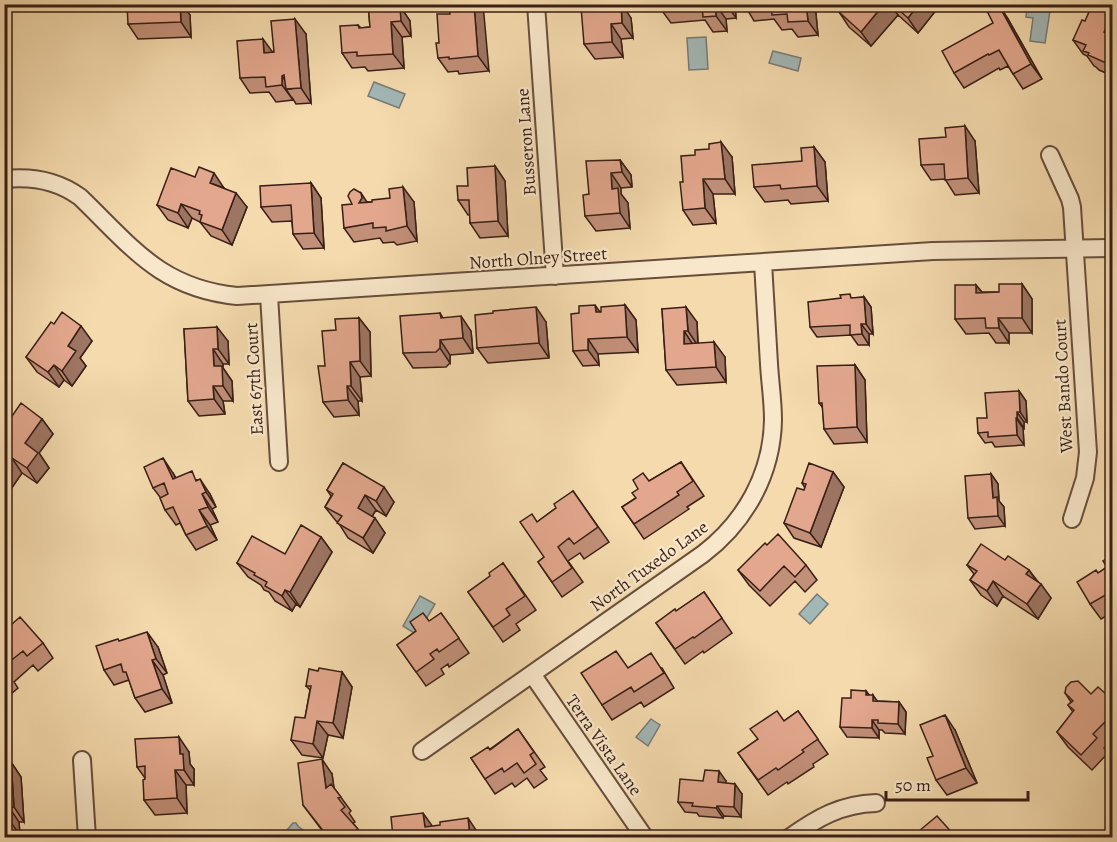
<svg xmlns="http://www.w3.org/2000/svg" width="1117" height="842" viewBox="0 0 1117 842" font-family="Alegreya,serif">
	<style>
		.water { fill: #a2b7b6; stroke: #787a76; stroke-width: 1.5 }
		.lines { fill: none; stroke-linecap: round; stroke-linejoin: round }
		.minor-casing { stroke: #674e3c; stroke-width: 20 }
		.minor { stroke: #f8e7ca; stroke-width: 16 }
		.wall { fill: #c29079; stroke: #381f16; stroke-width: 1.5 }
		.shaded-wall { fill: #9e7563; stroke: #381f16; stroke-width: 1.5 }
		.building { fill: #e2a78d; stroke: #381f16; stroke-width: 1.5 }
		.labels { text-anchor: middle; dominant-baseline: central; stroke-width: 4.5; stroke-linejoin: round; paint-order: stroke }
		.street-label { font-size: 18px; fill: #381f16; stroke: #f8e7ca }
	</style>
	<rect width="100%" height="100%" fill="#f4daad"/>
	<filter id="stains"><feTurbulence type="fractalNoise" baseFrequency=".00333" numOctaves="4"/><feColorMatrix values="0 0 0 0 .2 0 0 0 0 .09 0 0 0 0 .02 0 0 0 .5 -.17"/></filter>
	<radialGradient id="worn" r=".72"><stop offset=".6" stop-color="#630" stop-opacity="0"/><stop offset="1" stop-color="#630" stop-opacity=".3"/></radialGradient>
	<path class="water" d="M1027,7L1050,11L1045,43L1030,41L1033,18L1026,17Z
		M706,37L708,69L689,70L687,38Z
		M773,51L801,58L798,71L769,63Z
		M374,82L405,94L399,108L368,96Z
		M817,594L828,604L810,624L799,614Z
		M420,596L435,604L417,635L403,626Z
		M651,719L660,725L648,746L636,737Z
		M293,823H296C300,832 310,831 315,837H289L287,830Z"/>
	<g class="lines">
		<g class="minor-casing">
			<path id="minor" d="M536,4L555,276
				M1050,155L1070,199L1072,207L1088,452L1085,478L1072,519
				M4,179C32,176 57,180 80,197C132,247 160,288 237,296L933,251L1112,248
				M269,295L279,462
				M532,674L645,838
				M422,751L703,554C745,522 772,474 773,420C773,401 770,382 769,364C767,330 765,296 763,263
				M82,760L87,838
				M789,838C817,818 841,804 876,803"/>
		</g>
		<use href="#minor" class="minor"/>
	</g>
	<path class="wall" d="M368,4H401L403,8L404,12L410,21L411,36L402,37L404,68L368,71L365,67L352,68L342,53L358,25L361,28L370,27Z
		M660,4H735L736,18L726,19L727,31L713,32L705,20L671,23L660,8Z
		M744,4H815L818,35L798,37L792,29L782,30L774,19L754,21Z
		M844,4H941L918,33L898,15L871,46L849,27L839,12Z
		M998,4L1008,19L1042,79L1023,89L1008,66L1000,70L999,68L964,88L954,73L993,23Z
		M588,7L631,18L633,38L621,39L623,57L595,59L584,44Z
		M1113,13V76L1099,70L1096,67L1094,66L1087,56L1083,54L1073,40L1085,21Z
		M450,14L489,71L459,74L458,71L448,72L438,58L439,43Z
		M190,15L191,37L138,39L128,24Z
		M306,34L311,103L296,104L293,99V100L276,102L269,92L250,93L240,78L272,52Z
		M975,141L979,193L955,195L945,179L931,180L921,165Z
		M814,147L825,162L828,201L791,204L788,200L765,202L754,187L802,161Z
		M732,157L735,194H713L716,223L693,225L683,210V182Z
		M620,160L631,175L632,187L621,188V194L628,203L630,228L596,231L585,216L589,194Z
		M495,166L505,181L508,236L480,238L470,223V215H468L458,200L468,186Z
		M311,183L321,198L324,248L303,249L293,234L292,221L272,222L261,207Z
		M224,188L247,207L232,245L211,236L200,222L192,218L188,228L168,220L157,205Z
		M367,202H414L417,241L397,245L394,242L383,243L380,238L354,242L344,228Z
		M1022,284L1032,299V333H1009V343H996L989,333L966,334L955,319L976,285L982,292H999Z
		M864,297L871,307L873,334H869V345H858L851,335L817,337L810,327L853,298Z
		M625,305L636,320L638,352L598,354L599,365L583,366L573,351L600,312Z
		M662,309L697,322L698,343L725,357L726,382L677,385L666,370Z
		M440,313L443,318L471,331L473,353L450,355V363L446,367L413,368L403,353Z
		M359,318L370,332L371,376L360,377L362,401H358L359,415L334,417L323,402L336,330Z
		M546,322L549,358L488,363L477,348Z
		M54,324L92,341L80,358L86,366L72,386L64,380L59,387L37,372L26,357Z
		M184,329L228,341L229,364H223V368L232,381L233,401H223L225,414L199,416L188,401Z
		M855,365L865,380L867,442L834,444L824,429L823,408L819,403Z
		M1019,391L1026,401L1027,422H1024V428H1023L1024,445L995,447L992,442L985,443L978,433L987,418Z
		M4,419L8,422L42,419L53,434L39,453L49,468L37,483L22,473L11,489L4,484Z
		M681,462L704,496L687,507L689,509L644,539L622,507L636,498L649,481Z
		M343,463L394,502L386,516L376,510L372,516L385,533L373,553L348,538L338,522L336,521L325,507L331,496L327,490Z
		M833,472L844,487L821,547L794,538L784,523L804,490L805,488L802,483Z
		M173,473L176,478L198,480L210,494L216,507L212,509L218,522L210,525L217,540L196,550L186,535L180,523L176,525L165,510L160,497L153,488Z
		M991,474L998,484L999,501L1004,507L1005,526L975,529L968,518Z
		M573,491L609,542L584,559L580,553L568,561L583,582L562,597L538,562L544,557L537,522L556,508Z
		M321,537L332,552L300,607L296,604L292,611L275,601L269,592L264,590L261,585L248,577L237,563L285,554Z
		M767,545L806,565L817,580L805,592L795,581L770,606L749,585L738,570Z
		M1113,551V612L1101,619L1090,604L1098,573L1107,567L1112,555Z
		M1005,560L1029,570L1051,598L1038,619L1003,596L997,606L981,595L970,580L974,574L967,565Z
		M503,563L536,610L516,624L520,630L503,642L468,592L490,576Z
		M704,592L732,633L704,653L703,651L685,664L656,623L676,611Z
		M441,613L469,653L449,667L448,664L441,669L444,674L426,686L397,645Z
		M4,631L43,643L53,658L38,671L33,665L14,682L18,688L5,699L4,698Z
		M120,641L158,647L167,673L163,675L172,703L145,712L135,698L129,680L114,685L104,670Z
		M628,668H662L674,688L644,707L641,702L612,720L602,705Z
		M318,671L342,672L352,687L343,738L328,735L323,758L302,755L291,740L305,718L310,690L306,686Z
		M866,691L869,695L877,701L899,702L906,712L905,734L885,733L882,730H879V738L847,737L840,727L851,698Z
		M1065,693L1091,694L1113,700V740L1104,748L1108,753L1092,770L1068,747L1057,732L1073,712L1068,705L1071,702Z
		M798,711L828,754L813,764L814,767L788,784L787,782L768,795L738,753Z
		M518,729L545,767L540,770L547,779L534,788L527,778L515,787L512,783L495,794L471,758L490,749Z
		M955,730L977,783L947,795L936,780L933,756Z
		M189,752L190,764L194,769V785H186L187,813L155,815L144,800L145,778L137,767Z
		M11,762L21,777L24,822H19L20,835L4,836V763Z
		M332,774L334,788L351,811L349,813L355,822L353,823L364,837H327L303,805Z
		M703,781H726L725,783L742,794L741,817L724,816L723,818L699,816L697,813L685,812L678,802Z"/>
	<path class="shaded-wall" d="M180,4H183L190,15L191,37L181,22Z
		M394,4H401L403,8L404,12L410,21L411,36L401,21L394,7Z
		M474,4H483L489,71L478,56Z
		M621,4H622L631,18L633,38L622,23Z
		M715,4L726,19L727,31L716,16Z
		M726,4H735L736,18Z
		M806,4H815L818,35L808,21Z
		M884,4H890L898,15L871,46L861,32Z
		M919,4H941L918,33L908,18Z
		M998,4L1008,19L1042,79L1031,64Z
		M1113,13V44L1104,32Z
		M295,19L306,34L311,103L301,88Z
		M391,22L402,37L404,68L393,54Z
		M611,24L621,39L623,57L612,42Z
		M263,39L274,54L264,53Z
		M282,76L291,89H286L293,100L282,85Z
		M965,126L975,141L979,193L968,178Z
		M721,142L732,157L735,194L725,179Z
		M814,147L825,162L828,201L817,186Z
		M620,160L631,175L632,187L622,172Z
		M495,166L505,181L508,236L498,221Z
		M214,173L224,188L210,183Z
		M611,173L621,188V194L628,203L630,228L620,213L612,189Z
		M703,179L713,194L716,223L705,208Z
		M311,183L321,198L324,248L314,233Z
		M403,187L414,202L417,241L407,226Z
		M236,193L247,207L232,245L222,230Z
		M361,193L371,208L359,203Z
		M181,204L192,218L188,228L178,213Z
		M1022,284L1032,299V333L1022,318Z
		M976,285L987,299L976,293Z
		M864,297L871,307L873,334L866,324Z
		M595,305L605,319L596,312Z
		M625,305L636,320L638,352L627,337Z
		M536,307L546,322L549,358L539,343Z
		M686,307L697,322L698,346L688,331Z
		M461,316L471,331L473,353L463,338Z
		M359,318L370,332L371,376L360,361Z
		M998,318L1009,333V343L999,328Z
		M861,324L869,334V345L862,334Z
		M81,326L92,341L80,358L86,366L72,386L62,371L68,346Z
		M217,327L228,341L229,364L218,349Z
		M684,331L694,346L684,344Z
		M588,339L598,354L599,365L588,350Z
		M440,340L450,355V363L440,348Z
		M714,342L725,357L726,382L716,367Z
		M213,349L223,364V368L232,381L233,401L223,386L214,366Z
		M350,362L360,377L362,401L351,386Z
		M54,365L64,380L59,387L48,372Z
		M855,365L865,380L867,442L857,427Z
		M213,386L223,401L225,414L214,399Z
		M347,386L358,401L359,415L348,400Z
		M1019,391L1026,401L1027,422L1020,412Z
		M1017,412L1024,422V428L1017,418Z
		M1016,418L1023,428L1024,445L1017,435Z
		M42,419L53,434L39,453L49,468L37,483L27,468L25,443Z
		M12,458L22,473L11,489L4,480V468Z
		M163,458L173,473L183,494L173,479Z
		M833,472L844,487L821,547L810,533Z
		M991,474L998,484L999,501L1004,507L1005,526L998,516L993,498Z
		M200,479L210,494L216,507L206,492Z
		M384,487L394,502L386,516L376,501Z
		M202,494L212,509L218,522L208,507Z
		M365,495L376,510L368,523L358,508Z
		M199,510L210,525L217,540L207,526Z
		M375,518L385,533L373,553L363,538Z
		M321,537L332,552L300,607L290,592Z
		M1029,570L1039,585L1026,574Z
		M993,581L1003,596L997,606L987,591Z
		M1041,584L1051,598L1038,619L1027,604Z
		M285,590L296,604L292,611L282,596Z
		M147,632L158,647L167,673L156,659Z
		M152,660L163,675L172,703L162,689Z
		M342,672L352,687L343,738L333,723Z
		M866,691L873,700V695L880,705V711L866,695Z
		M899,702L906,712L905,734L898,724Z
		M945,715L955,730L977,783L966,768Z
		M872,720L879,730V738L872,728Z
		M317,721L328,735L323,758L313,744Z
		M179,737L189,752L190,764L194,769V785L184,770L180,754Z
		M322,759L332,774L336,803L326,788Z
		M11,762L21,777L24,822L14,807Z
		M175,770L186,785L187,813L177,798Z
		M719,771L726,781L725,793L718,782Z
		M735,784L742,794L741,817L734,807Z
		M717,806L724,816L723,818L716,808Z
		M9,807L19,822L20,835L9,820Z
		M423,813L433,827H425Z
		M468,818L478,833L479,837H470Z"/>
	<path class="building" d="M127,4H180L181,22L128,24Z
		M368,4H394V7H400L401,21L391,22L393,54L357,56V52L342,53L340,26L358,25L359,28L370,27Z
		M449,4H474L478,56L449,59V57L438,58L436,43H439L437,14H450Z
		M588,4H621L622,23L611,24L612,42L584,44L581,7H588Z
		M660,4H715L716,16L703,17L702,5L660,8Z
		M767,4H806L808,21L788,22L787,14L772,15L771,6H767Z
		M844,4H884L861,32L839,12Z
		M892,4H919L908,18Z
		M998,4L1031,64L1013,74L999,50L989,55L988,54L954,73L942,51L993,23L987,11Z
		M1092,5L1112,13L1104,32L1113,36V66L1088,55L1089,53L1083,51L1086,45L1073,40L1082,20L1085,21Z
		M295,19L301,88L286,89L284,75L282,76V85L266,87L265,77L240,78L237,41L263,39L264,53L274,52L271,21Z
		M965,126L968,178L945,180L944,164L921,165L919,139L946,137L945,128Z
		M721,142L725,179H703L705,208L683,210L680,182H683L681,156L695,155V150L709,149V144Z
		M814,147L817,186L781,189L780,185L754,187L752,165L802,161L801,148Z
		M1107,150H1113V173H1109Z
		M620,160L622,172L611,173L612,189L618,188L620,213L585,216L583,195L589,194L586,161Z
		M495,166L498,221L470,223L469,200H458L457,186H468L467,168Z
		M199,167L214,173L210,183L236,193L222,230L200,222L202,215L199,214L200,211L181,204L178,213L157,205L171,168L195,177Z
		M311,183L314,233L293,234L291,205L261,207L260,186Z
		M403,187L407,226L386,231V227L373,228V223L344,228L342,205L352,204L348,196L350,192L354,189L361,193L362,198L359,203L372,202V200L390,198L389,189Z
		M999,284H1022V318H998L999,328H986L985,318L955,319V285H976V293L999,292Z
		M850,294L851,298L864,297L866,324H861L862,334L850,335V325L810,327L808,302L841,298L840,295Z
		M595,305L596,312H601V307L625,305L627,337L588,339V350L573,351L571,314L579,313V306Z
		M536,307L539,343L477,348L475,315L493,313V311Z
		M686,307L688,331H684V344L714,342L716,367L666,370L662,309Z
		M62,312L81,326L68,346L76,351L62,371L54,365L48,372L26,357L51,322L54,324Z
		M440,313L441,318L461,316L463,338L440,340V348L436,352L403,353L400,316Z
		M359,318L360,361L350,362L351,386H347L348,400L323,402L318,366H325L322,331L336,330L335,319Z
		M217,327L218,349H213L214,366H222L223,386H213L214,399L188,401L184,329Z
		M855,365L857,427L824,429L822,403H819L817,366Z
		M1019,391L1020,412H1017V418H1016L1017,435L988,437V432L978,433L977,418H987L985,393Z
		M21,403L42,419L25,443L38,453L27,468L12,458L4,468V419L8,422Z
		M163,458L173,479L192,471L196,481L200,479L206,492L202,494L208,507L199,510L207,526L186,535L173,507L165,510L160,498L168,494L164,483L153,488L144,467Z
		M681,462L693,481L677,492L679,495L634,524L622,507L636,498L632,493L638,489L633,480L643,473L649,481Z
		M343,463L384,487L376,501L365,495L358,508L375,518L363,538L337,523L342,516L325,507L333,494L327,490Z
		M809,463L833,472L810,533L784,523L797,488L804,490L806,484L802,483Z
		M991,474L993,498L997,497L998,516L968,518L965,476Z
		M573,491L598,527L574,544L569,538L558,547L572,568L552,582L538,562L544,557L520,522L532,514L537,522L556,508L554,504Z
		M301,525L321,537L290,592L285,590L282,596L265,586L267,582L254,575L255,573L237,563L252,536L285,554Z
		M778,534L806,565L795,577L784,566L760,591L738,570L765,543L767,545Z
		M981,544L1005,560L1008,556L1029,570L1026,574L1041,584L1027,604L993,581L987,591L970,580L977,571L967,565Z
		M1113,551V598L1109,593L1090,604L1077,582L1096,570L1098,573L1107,567L1103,561L1112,555L1110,552Z
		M503,563L525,596L506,609L510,615L493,627L468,592L490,576L489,573Z
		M704,592L722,618L694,638L693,637L675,649L656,623L675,609L676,611Z
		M423,613L429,621L441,613L459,638L439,652L437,649L430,654L434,659L416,672L397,645L416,631L410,622Z
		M20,617L43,643L27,656L23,651L4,666V631Z
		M147,632L156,659L152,660L162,689L135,698L126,672H123L121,664L104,670L96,646L118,639L119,641Z
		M616,651L628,668L651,653L664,673L634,692L631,687L602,705L581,673Z
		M319,668L342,672L333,723L317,721L313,744L291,740L295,717L305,718L311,686H306L309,669L318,671Z
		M4,669L8,673L4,676Z
		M1078,681L1091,694L1098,687L1113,700V714L1093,734L1097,738L1081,755L1057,732L1074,710L1068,705L1073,701L1065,693L1066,687L1071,682Z
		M851,690L866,691V695H873V701L899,702L898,724L878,723V720H872V728L840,727L842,698H851Z
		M777,711L784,721L798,711L818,739L802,750L804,752L778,770L776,768L758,780L738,753L758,739L750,729Z
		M945,715L966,768L936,780L927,758L933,756L920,725Z
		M518,729L534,752L530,755L536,764L524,773L517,763L504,772L502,768L485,779L471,758L488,747L490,750Z
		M179,737L180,754H183L184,770H175L177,798L144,800L143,780L145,779V766L137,767L135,739Z
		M322,759L326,788L331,784L341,797L338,798L345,807L341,810L358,829L346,837H328L303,805L298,763Z
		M11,762L14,807H9V820L4,821V763Z
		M705,770L719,771L718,782L735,784L734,807L717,806L716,808L692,806L693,803L678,802L680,779L703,781Z
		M423,813L425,827L440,825V822L468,818L470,837H393L391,817Z
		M937,816L955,836L953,837H924L919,831Z
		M32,835L33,837H4V836Z
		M153,835V837H123V836Z"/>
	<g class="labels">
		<g class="street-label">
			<text transform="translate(526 142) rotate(-94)">Busseron Lane</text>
			<text transform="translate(538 258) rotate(-4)">North Olney Street</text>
			<text transform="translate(254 379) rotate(-93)">East 67th Court</text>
			<text transform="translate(1063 386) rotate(-93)">West Bando Court</text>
			<text transform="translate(649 566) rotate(-36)">North Tuxedo Lane</text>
			<text transform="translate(604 745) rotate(55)">Terra Vista Lane</text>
		</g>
	</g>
	<rect width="1117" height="842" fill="none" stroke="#f4daad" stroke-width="24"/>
	<rect x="6" y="6" width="1105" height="830" fill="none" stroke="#381f16" stroke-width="3"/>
	<rect x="12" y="12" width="1093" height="818" fill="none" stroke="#381f16" stroke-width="1.5"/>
	<path d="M886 791v9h142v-9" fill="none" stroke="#381f16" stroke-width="3"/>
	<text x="895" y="791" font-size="18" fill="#381f16" stroke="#f8e7ca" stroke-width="4.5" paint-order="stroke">50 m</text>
	<rect width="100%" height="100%" filter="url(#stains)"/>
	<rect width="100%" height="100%" fill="url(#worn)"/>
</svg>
